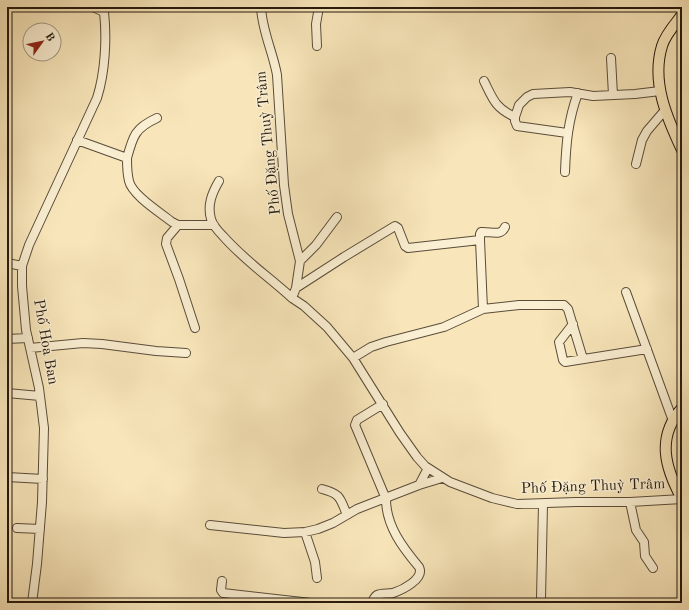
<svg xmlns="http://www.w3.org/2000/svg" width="689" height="610" viewBox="0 0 689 610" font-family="'Old Standard TT',serif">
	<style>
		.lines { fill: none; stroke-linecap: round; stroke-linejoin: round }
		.minor-casing { stroke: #5a4c39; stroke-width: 10 }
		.major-casing { stroke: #25190e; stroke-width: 12 }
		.minor { stroke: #faefd2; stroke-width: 8 }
		.major { stroke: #f8e6ba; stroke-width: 10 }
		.labels { text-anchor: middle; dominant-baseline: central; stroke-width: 3; stroke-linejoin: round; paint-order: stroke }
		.street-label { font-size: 15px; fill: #25190e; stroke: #faefd2 }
	</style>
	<rect width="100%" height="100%" fill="#f8e6ba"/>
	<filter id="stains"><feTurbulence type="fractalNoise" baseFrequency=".005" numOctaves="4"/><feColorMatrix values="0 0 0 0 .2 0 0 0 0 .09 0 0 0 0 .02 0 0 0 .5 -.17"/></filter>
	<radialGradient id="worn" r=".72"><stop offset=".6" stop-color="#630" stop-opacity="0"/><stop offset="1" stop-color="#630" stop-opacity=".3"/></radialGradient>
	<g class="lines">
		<g class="minor-casing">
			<path id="minor" d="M93,7L104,12
				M261,7C262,31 273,52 277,75L284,185L288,214L300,261L296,288L292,298L304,306L327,327L353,358L400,433L417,457L425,466L450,482L492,498L517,504L576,502H630L682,499
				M317,46L316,24L319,7
				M611,58L613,95
				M484,81C493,99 495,108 515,117
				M567,133L517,126L515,121V117L519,105L527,97L533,94L570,92L593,96L635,94L660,91
				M77,140L127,158C127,165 127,173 129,181C132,195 161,213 172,222L178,225H214
				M127,158C133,136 135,128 157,118
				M636,164L642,140L647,131L665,110
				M565,172C566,144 568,120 578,93
				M219,181C212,193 207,205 211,219C213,226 218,231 223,236C244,260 269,277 292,298
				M178,225L167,238L166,244L179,279L195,328
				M480,240V234L481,232C490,231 501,237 505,227
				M300,261L316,245L337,217
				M7,263L22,266
				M296,288L344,257L395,226L398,228L405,246L408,248L480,240L483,309
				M626,292L673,421
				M573,324L559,342L563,360L565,362L647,349
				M7,339L28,338
				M30,348L83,343L102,344L156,351L186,353
				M353,358L371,347L386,342L444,327L483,309L519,305H564L568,309L583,359
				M7,393L40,396
				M7,477L43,479
				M419,485L428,468
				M322,489C341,494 340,498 347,515
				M630,502L636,530L644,542L645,556L653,568
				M210,525L284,533L305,532L318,529L333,523L357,509L419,485L442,478
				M17,528L40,529
				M305,532L315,562L317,578
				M222,581L221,590L223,593L311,603
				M541,599L543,504
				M32,603L37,564L42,502L44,428L39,388L26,330L22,286V266L29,245L97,98C105,73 107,39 104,12L105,7
				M372,603C373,600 374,597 377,595C381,593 388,594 393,593C402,590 425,579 419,567C403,548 386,526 386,499L355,425L357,420L383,404"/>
		</g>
		<g class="major-casing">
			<path id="major" d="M682,15C675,24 665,35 662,46C651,82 667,118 682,150
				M682,408C656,437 665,468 682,499"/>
		</g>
		<use href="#minor" class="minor"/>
		<use href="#major" class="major"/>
	</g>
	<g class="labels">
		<g class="street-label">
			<text transform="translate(269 143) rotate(-96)">Phố Đặng Thuỳ Trâm</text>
			<text transform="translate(45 342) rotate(80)">Phố Hoa Ban</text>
			<text transform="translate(593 487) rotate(-2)">Phố Đặng Thuỳ Trâm</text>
		</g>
	</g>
	<rect width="689" height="610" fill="none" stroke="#f8e6ba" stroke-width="24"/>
	<rect x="8" y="8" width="673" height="594" fill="none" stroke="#25190e" stroke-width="2"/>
	<rect x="12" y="12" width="665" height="586" fill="none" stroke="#25190e"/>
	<g transform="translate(42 42) rotate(57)"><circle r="19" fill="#faefd2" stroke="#a59984"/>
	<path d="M0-3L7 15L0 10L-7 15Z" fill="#8f2418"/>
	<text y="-6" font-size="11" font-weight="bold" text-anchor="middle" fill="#25190e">B</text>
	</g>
	<rect width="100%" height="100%" filter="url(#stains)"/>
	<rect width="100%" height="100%" fill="url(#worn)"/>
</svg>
